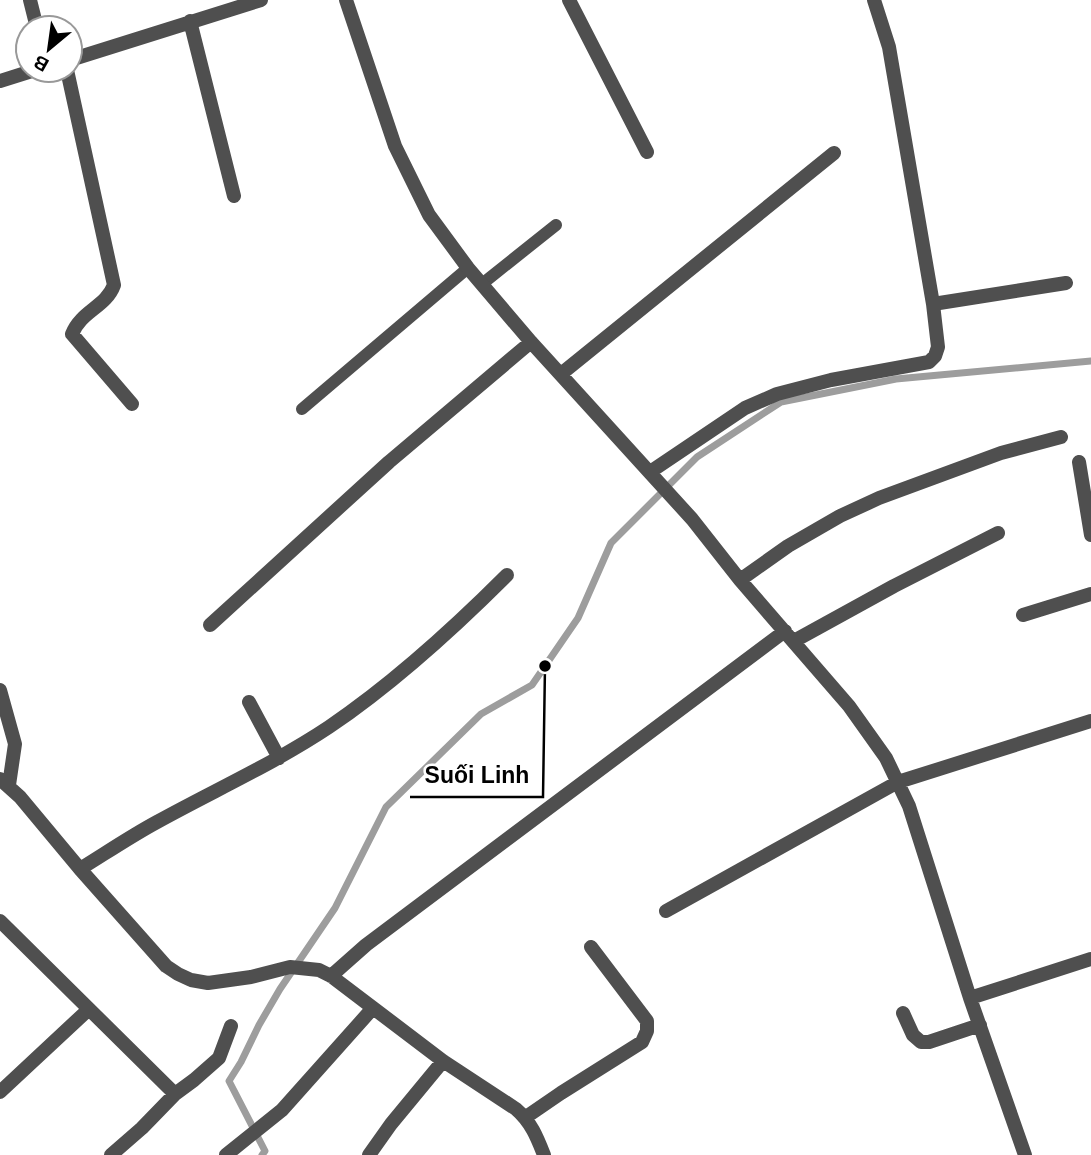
<svg xmlns="http://www.w3.org/2000/svg" width="1091" height="1155" viewBox="0 0 1091 1155" font-family="Helvetica,sans-serif">
	<style>
		.lines { fill: none; stroke-linecap: round; stroke-linejoin: round }
		.stream { stroke: #9d9d9d; stroke-width: 7 }
		.lane { stroke: #4f4f4f; stroke-width: 12 }
		.street { stroke: #4f4f4f; stroke-width: 14 }
		.leader { fill: none; stroke: #000; stroke-width: 2.5 }
		.callout-dot { fill: #000; stroke: #fff; stroke-width: 2.5 }
		.callout-label { font-size: 23px; text-anchor: middle; font-weight: bold; fill: #000; stroke: #fff; stroke-width: 5; stroke-linejoin: round; paint-order: stroke }
	</style>
	<rect width="100%" height="100%" fill="#fff"/>
	<g class="lines">
		<path class="stream" d="M262,1155L265,1151L229,1081L241,1062L259,1025L280,989L335,908L386,807L481,714L532,685L578,618L611,543L697,457L781,402L896,379L1091,361"/>
		<path class="lane" d="M482,284L556,225
			M302,409L468,268"/>
		<path class="street" d="M30,0L37,28
			M346,0L395,146L429,215L468,268L531,342L692,519L740,580L849,706L886,758L909,806L970,998L1025,1155
			M569,0L647,152
			M190,21L234,196
			M70,60L261,0
			M67,70L114,285C106,307 81,311 72,334L132,404
			M0,81L35,70
			M933,304L1066,283
			M561,374L834,153
			M1079,462L1091,535
			M650,472L745,408L777,394L831,380L929,362L935,356L938,347L933,304L889,47L874,0
			M740,580L788,546L840,516L879,498L1001,453L1061,437
			M1023,615L1091,594
			M210,625L389,462L531,342
			M794,641L894,586L998,533
			M0,690L15,744L9,785
			M249,702L279,758
			M0,779L20,797L80,869L166,966L178,974L191,980L208,983L251,977L290,967L319,970L331,976L443,1061L516,1109C531,1122 537,1137 544,1155
			M80,869C106,853 131,836 157,822C215,790 275,763 329,727C394,683 452,630 507,575
			M666,911L898,782L1091,721
			M0,921L175,1094
			M331,976L366,945L785,631
			M970,998L1091,959
			M903,1013L913,1035L921,1042H929L980,1025
			M0,1092L89,1009
			M526,1117L561,1093L642,1042L647,1031V1021L591,947
			M111,1155L142,1128L175,1094L194,1080L219,1058L231,1026
			M226,1155L282,1110L373,1008
			M369,1155L391,1124L443,1061"/>
	</g>
	<path class="leader" d="M545 666L543 797H410"/>
	<circle class="callout-dot" cx="545" cy="666" r="7"/>
	<g class="callout-label">
		<text x="477" y="783">Suối Linh</text>
	</g>
	<g transform="translate(49 49) rotate(209)"><circle r="33" fill="#ffffff" stroke="#999999" stroke-width="2"/>
	<path d="M0-5L12 26L0 18L-12 26Z" fill="#000000"/>
	<text y="-10" font-size="19" font-weight="bold" text-anchor="middle" fill="#000000">B</text>
	</g>
</svg>
